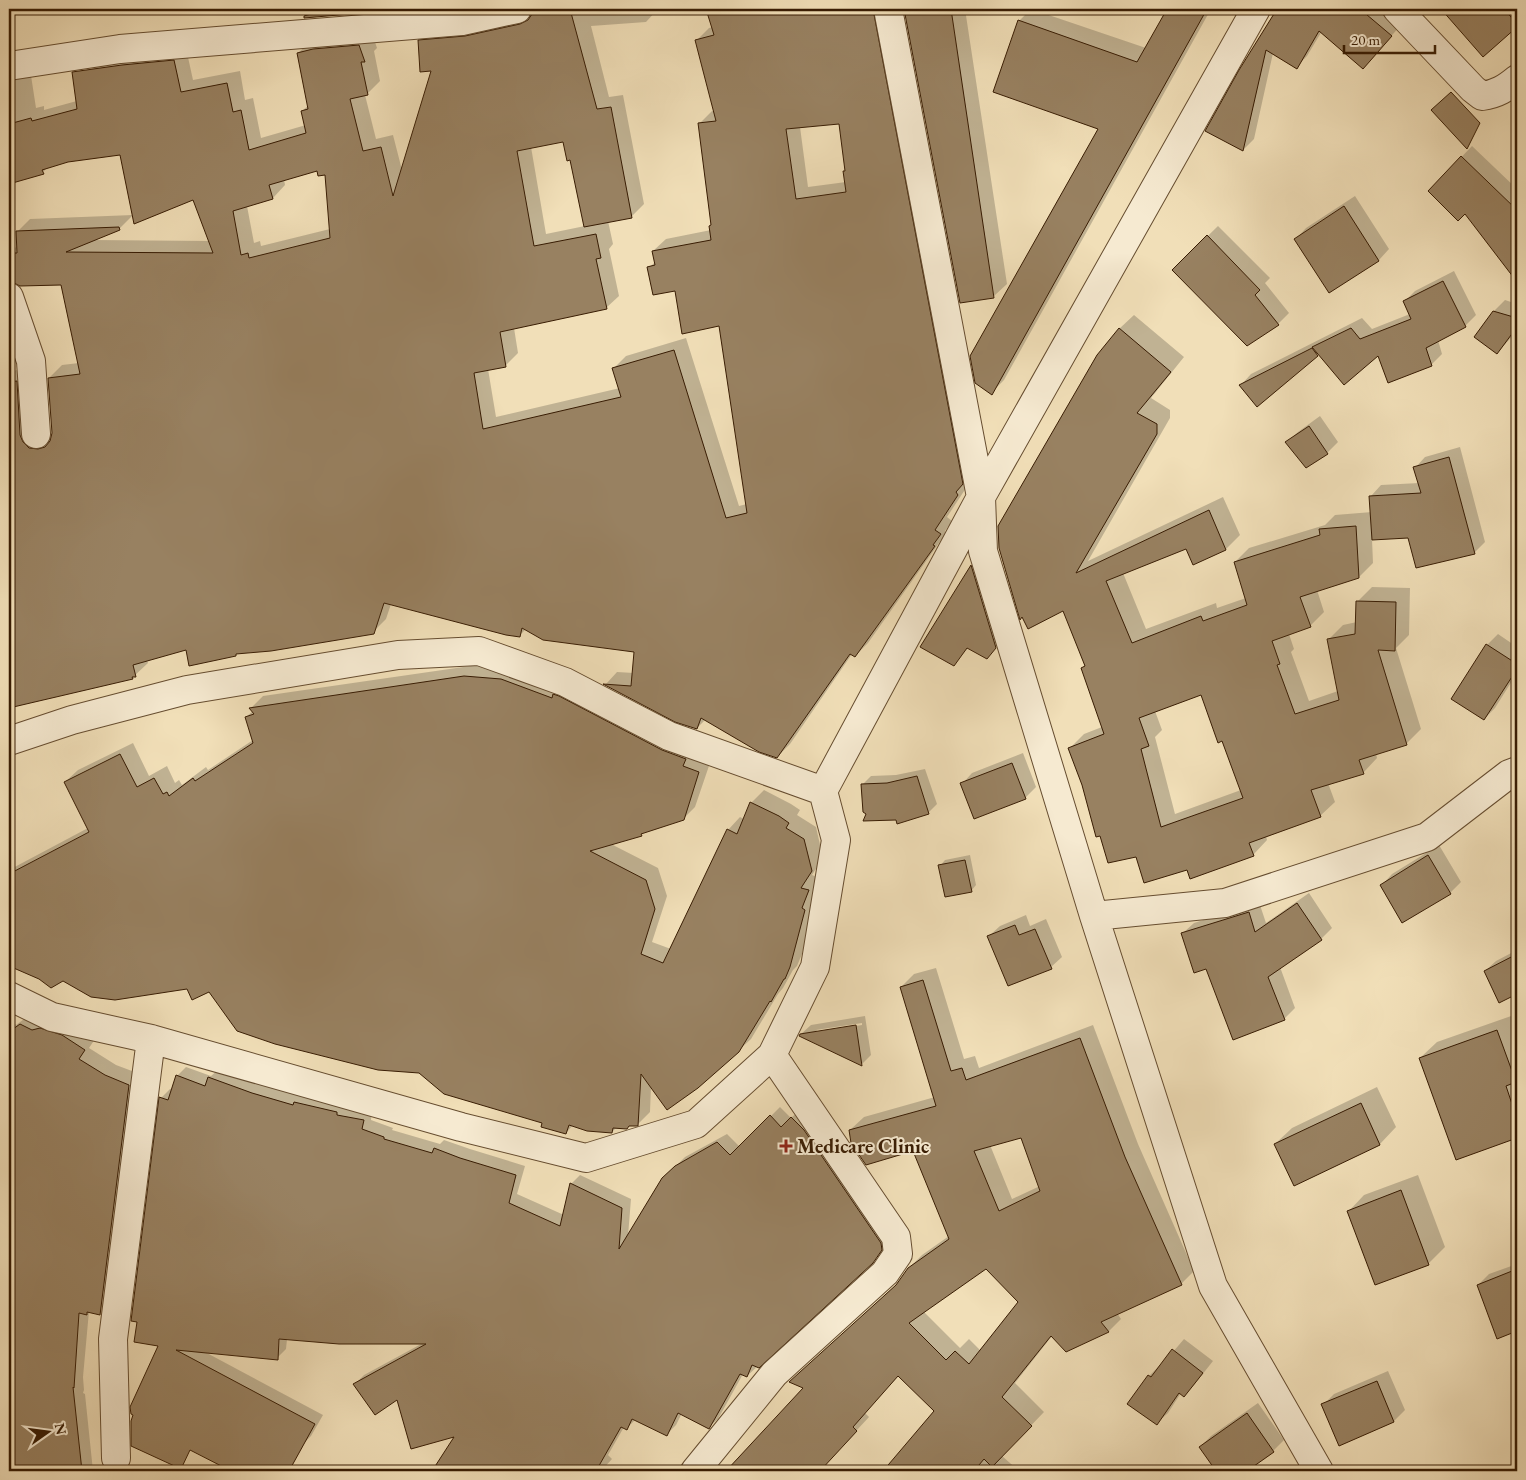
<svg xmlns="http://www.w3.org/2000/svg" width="1526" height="1480" viewBox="0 0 1526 1480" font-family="'EB Garamond',serif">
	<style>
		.shadow { fill: #0003; fill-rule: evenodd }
		.building { fill: #988161; stroke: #381c03; fill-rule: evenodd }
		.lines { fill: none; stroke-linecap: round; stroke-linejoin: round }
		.minor-casing { stroke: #664d30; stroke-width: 30 }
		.minor { stroke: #f6ead1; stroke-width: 28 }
		.poi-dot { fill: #8f2418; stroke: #f6ead1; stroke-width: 2 }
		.labels { text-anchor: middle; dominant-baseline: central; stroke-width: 4; stroke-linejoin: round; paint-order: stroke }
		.poi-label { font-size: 20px; font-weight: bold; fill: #381c03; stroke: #f6ead1; text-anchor: start }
	</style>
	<rect width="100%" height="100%" fill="#f1dfb8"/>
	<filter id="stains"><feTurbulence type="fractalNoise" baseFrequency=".004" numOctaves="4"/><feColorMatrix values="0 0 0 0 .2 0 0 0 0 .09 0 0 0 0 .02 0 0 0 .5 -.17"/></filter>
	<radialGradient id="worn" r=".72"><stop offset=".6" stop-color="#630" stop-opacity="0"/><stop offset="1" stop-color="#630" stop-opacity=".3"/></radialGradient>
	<path class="shadow" d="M303,9H354L349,13L305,17Z
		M533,9H658L646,22L591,26L609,97L623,95L644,204L631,217L608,221L613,244L609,249L619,296L606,308L514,328L518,353L505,366L488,369L496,417L620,388L614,368L626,356L686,338L739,506L747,504L720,325L649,268L656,261L653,251L666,239L711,230L713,224L699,124L712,111H715L696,41L709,28L713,27L708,9H887L970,482L947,517L952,521L945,531L946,533L868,643L855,656L852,654L790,744L777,757L706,719L697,728L676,720L606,684L617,672L634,673L636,651L526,629L519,636L391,604L386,619L373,632L238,653L235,655L187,648L147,660L148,663L132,678L17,705L14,708L9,709V372L29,367L42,435L50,437L53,434L49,378L62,365L79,363L62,284L9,254L18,245V231L30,219L133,215L119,229L92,240L210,241L194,199L121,153L68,161L49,166L43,172L9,178V71L30,69L36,108L44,106V110L84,99L90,70L103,57L186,48L193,80L240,71L245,100L253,98L261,138L306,125L302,111L309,105L298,53L311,41L372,33L377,48L374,51L380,81L367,94L365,95L376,139L393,135L402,170L433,70L419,41L432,28L479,24L533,12ZM840,123L846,170L845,171L846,182L808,187L800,127ZM564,141L571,158L585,226L546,234L531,147ZM318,169L326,173L330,229L261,246L260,241L254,243L247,206L273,198L285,185L284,179Z
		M905,9H965L1007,284L994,296L961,302Z
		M1031,9L1146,48L1168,9H1211L1004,380L991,393L1100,129L1019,21Z
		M1279,9H1383L1401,25L1363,68L1322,31L1307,56L1296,67L1273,53L1254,139L1243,150L1241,71Z
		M1443,9H1517V26L1483,55Z
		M1472,146L1517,189V278L1466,212L1429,191Z
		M1355,196L1389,249L1379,260L1329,292L1296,239L1306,228Z
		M1218,226L1270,278L1265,283L1289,313L1278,324L1247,344L1173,270Z
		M1454,271L1476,315L1465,326L1438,340L1442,354L1431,365L1379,354L1319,353L1241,385L1251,374L1362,318L1372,329L1410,314L1404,302L1415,291Z
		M1505,300L1517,304V331L1497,353L1494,311Z
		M1134,315L1184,357L1151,398L1170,410V418L1088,561L1223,497L1240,535L1226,549L1194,563L1187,547L1123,573L1146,629L1216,603L1217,608L1246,598L1235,562L1249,548L1325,525L1335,515L1372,512L1371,496L1381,485L1419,483L1415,468L1425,457L1460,447L1485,542L1474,553L1409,537L1372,539L1373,563L1359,577L1317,590L1324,612L1310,626L1289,634L1294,649L1291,652L1309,701L1338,691L1329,639L1343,625L1357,622V602L1372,587L1410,588L1409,635L1396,648L1421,729L1407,743L1376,753L1377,758L1363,773L1328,783L1335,802L1320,816L1266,836L1267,840L1253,855L1187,868L1083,784L1070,748L1084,734L1102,727L1082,668L1086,665L1063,610L1119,329ZM1201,693L1223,740L1241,790L1175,814L1155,737L1162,730L1155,711Z
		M1320,416L1338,442L1327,453L1287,442L1298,432Z
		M982,556L1006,636L987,657L969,647L954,664L922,646L972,566Z
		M1498,634L1517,647V673L1495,708L1484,719L1487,645Z
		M477,665L514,667L711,760L695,807L683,819L645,831L641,835L611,844L658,868L667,896L652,942L671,949L728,830L740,817L744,819L752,802L764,790L791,804L800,810L797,815L816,827L823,858L812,875L820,878L802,954L797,966L793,970L783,988L778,994L751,1039L738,1051L651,1086L650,1112L638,1124L617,1127L612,1132L573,1125L566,1133L419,1072L210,991L188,988L40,978L9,965V870L88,828L65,782L78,770L133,743L149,776L167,766L175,783L179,780L182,785L206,767L208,770L253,740L246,717L253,711L251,708L263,696Z
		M1023,753L1036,787L1025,798L962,784L972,773Z
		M925,769L937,804L928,813L897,819L868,813L863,784L871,776L896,775Z
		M1439,845L1461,882L1450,893L1382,885L1392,874Z
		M970,855L976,885L971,891L940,866L945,860Z
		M1309,893L1332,928L1321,939L1280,967L1295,1008L1284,1019L1207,967L1183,933L1194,923L1259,902L1266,923Z
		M1026,915L1030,926L1046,919L1062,957L1051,967L989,936L1000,926Z
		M1517,950V993L1500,1001L1485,971L1496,961Z
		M936,968L964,1059L975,1056L979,1068L1093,1025L1138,1144L1194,1271L1181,1284L1117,1313L1121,1319L1109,1331L1066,1350L1052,1336L1015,1383L1044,1412L1002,1456L1019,1471H885L936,1411L899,1375L865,1413L869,1417L819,1471H728L805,1388L791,1382L899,1282L909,1268L922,1255L949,1236L914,1150L850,1130L864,1117L935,1097L901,987L914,974ZM1022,1136L1040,1186L1012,1199L990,1145ZM986,1267L1020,1302L981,1351L969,1339L960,1348L923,1311Z
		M31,1014L95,1039L89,1048L116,1065L140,1074L111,1303L100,1314L89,1311L83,1377L84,1390L83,1393L85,1394L93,1471H9V1016L16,1025Z
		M1514,1015L1517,1025V1136L1457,1158L1420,1058L1437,1042Z
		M865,1016L871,1055L862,1064L801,1034L811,1025ZM862,1023V1025L819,1032L816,1030Z
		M186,1067L211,1076L219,1069L372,1111L371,1120L393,1128L392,1130L440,1144L444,1140L470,1149L525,1166L517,1194L564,1215L571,1184L580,1175L631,1199L628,1236L673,1169L685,1157L727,1134L740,1147L780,1107L791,1118L801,1109L890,1240L882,1252L872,1262L747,1376L743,1374L718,1419L708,1428L682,1413L676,1425L667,1434L636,1419L627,1428L624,1427L608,1455L612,1459L601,1471H433L456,1435L398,1398L355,1384L364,1375L423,1343L287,1339L286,1349L277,1358L205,1352L323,1415L311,1436L302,1445L291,1436L262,1471H235L133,1420L160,1345L161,1098L170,1089H172L177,1076Z
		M1377,1087L1396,1127L1380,1144L1295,1184L1275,1144L1292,1128Z
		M1418,1175L1445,1247L1428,1264L1348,1212L1364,1195Z
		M1517,1264V1330L1498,1337L1478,1285L1489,1274Z
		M1184,1339L1213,1361L1194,1385L1184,1395L1181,1393L1168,1413L1157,1423L1129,1404L1149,1376L1160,1365L1161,1366Z
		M1388,1371L1405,1410L1394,1421L1340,1444L1323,1405L1334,1394Z
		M1258,1403L1284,1440L1273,1451L1245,1471H1218L1200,1447L1211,1436Z"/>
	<path class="building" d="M328,9H348L350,14L304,18V16Z
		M532,9H570L597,109L611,107L632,218L584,227L570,160L567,161L563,142L517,151L534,246L596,234L601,258L596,259L607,309L500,332L506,367L474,373L483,429L621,397L612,368L674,350L726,518L747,513L719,326L682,334L675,291L653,295L647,267L655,265L652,251L711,240L709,226L711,225L698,123L716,121L695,40L714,35L706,9H873L963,484L956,492L958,495L935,530L941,534L933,545L935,546L855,657L850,654L777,758L759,752L701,718L697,729L675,722L603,684L631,686L634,652L543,640L522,628L520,637L506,635L384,603L374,634L271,651L236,654V656L189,666L186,650L133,665L136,677H132L133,679L9,708V382L17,381L20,435L23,442L29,448L38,449L45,447L50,441L52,433L48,378L80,374L61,285L20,286L12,282H9V253H17L16,231L119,227L120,230L66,252L213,253L193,200L134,224L120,155L68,162L42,170L44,174L9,184V124L31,118L32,121L77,109L72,72L122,65L174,60L181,92L227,83L233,112L241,110L249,150L306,133L301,111L308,109L297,53L313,49L359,45L365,62H361L368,95L350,99L363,151L381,147L393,196L431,71L420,72L418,40L465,36L520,24L528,20L532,14ZM839,124L845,171H843L846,192L796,199L786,129ZM317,171L318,176L325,175L330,238L249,258L248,253L241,255L233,211L273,199L269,185Z
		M904,9H951L994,298L960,303Z
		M1167,9H1207L992,395L975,383L970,356L1098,129L993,92L1018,20L1137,62Z
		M1277,9H1360L1392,36L1363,69L1319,31L1297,69L1266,50L1243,151L1205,131L1239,70Z
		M1441,9H1504L1517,24V27L1483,57Z
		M1451,92L1480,123L1467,149L1431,110Z
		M1461,156L1517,210V282L1465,214L1458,221L1428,191Z
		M1344,206L1379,261L1329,293L1294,239Z
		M1207,235L1260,290L1255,295L1279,325L1247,346L1172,270Z
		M1443,281L1466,327L1426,348L1432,366L1388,383L1378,356L1344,385L1312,347L1351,328L1360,339L1411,319L1403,301Z
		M1493,311L1517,318V327L1497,354L1474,337Z
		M1119,328L1171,372L1137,413L1157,424V434L1076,573L1209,510L1226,550L1193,565L1186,549L1106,581L1132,643L1201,616L1203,621L1247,605L1234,562L1320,535L1319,529L1356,526L1359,578L1300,597L1311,627L1272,641L1280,664L1277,665L1295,714L1339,700L1327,639L1355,634L1356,601L1396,602L1395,651L1378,650L1407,745L1359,760L1364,774L1311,790L1321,817L1249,843L1254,856L1190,879L1187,870L1144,883L1136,857L1108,863L1100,836L1096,837L1082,785L1068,748L1104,734L1081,668L1085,666L1063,611L1028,629L1022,617L1020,620L999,548L998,526L1097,355ZM1201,695L1218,743L1222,741L1243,798L1161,827L1141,749L1149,746L1139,718Z
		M1312,348L1318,356L1257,407L1239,385Z
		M1309,426L1328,454L1306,468L1285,442Z
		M1449,457L1475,554L1416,568L1408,538L1372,540L1369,496L1421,493L1413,467Z
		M971,565L996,648L987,659L967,648L954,666L920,647Z
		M1486,644L1517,664V669L1484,720L1451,699Z
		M464,676L501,679L552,698L553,694L559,696L662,750L686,759L683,766L699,772L684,820L641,834L642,836L590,851L646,880L655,909L641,954L663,963L727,829L737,834L750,802L779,816L789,823L786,828L804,839L812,871L801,888L809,890L802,908L805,910L790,967L785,979H784L771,1002L770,1001L739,1052L698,1088L667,1110L641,1074L638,1126H629L627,1129L613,1128L612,1133L587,1131L569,1125L566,1134L541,1127L542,1123L444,1094L419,1073L378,1070L275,1044L237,1031L209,992L192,1000L187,989L115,1000L91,997L63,981L51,988L39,979L9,966V874L89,832L64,782L120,754L137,787L154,778L163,794L167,792L169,796L193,778L195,781L253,743L245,717L254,714L249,708Z
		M1012,763L1026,799L974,819L960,783Z
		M917,776L929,814L897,824L896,820L863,821L866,814L863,812L861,784L887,783Z
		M1428,855L1451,894L1402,923L1380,885Z
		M965,860L972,892L945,897L938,865Z
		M1297,903L1322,940L1268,977L1285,1020L1233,1040L1206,969L1194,973L1181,933L1249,912L1255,932Z
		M1015,925L1019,935L1035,929L1052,969L1008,986L987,936Z
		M1517,954V994L1499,1003L1484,971Z
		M923,980L951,1071L962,1068L966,1080L1080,1038L1125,1157L1182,1285L1101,1322L1109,1332L1066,1352L1051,1336L1002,1397L1032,1426L992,1467L984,1459L974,1471H883L934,1411L898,1376L853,1427L857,1431L820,1471H726L803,1388L789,1382L896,1285L908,1268L949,1239L913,1151L866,1165L851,1143L849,1130L936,1106L900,987ZM1021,1138L1040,1191L999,1211L974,1151ZM986,1269L1018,1302L969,1364L955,1351L946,1360L909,1323Z
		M20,1024L32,1030L40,1028L62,1035L85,1050L79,1059L105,1075L129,1085L100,1315L87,1312V1315L79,1313L74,1388L73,1387L82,1471H9V1032Z
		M856,1025L862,1066L799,1036L800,1034Z
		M1497,1030L1516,1082L1506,1086L1517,1119V1138L1456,1160L1419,1058Z
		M176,1075L205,1086L208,1077L252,1093L293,1105L294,1102L337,1112V1115L364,1120L362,1129L384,1137V1139L432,1153L434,1148L460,1158L516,1175L509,1203L560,1226L570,1183L622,1208L619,1249L662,1178L675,1166L717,1142L730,1155L770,1115L781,1127L791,1117L804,1130L881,1243L882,1250L873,1263L759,1368L752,1365L747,1377L740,1374L709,1429L678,1413L667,1436L632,1419L627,1430L621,1427L596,1471H432L454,1437L411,1449L397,1400L375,1415L353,1384L426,1344H339L279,1339L278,1360L176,1350L315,1424L289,1471H231L190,1450L181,1469L131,1446V1421L133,1415L131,1414L130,1407L158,1346L134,1342L137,1322L131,1321L159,1097L168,1100Z
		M1361,1103L1380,1145L1294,1186L1274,1144Z
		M1401,1190L1429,1265L1375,1285L1347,1211Z
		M1517,1269V1331L1497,1339L1477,1285Z
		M1172,1349L1203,1373L1184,1397L1179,1393L1157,1425L1127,1404L1148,1375L1151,1377Z
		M1377,1381L1394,1422L1339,1446L1321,1404Z
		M1247,1413L1274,1452L1247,1471H1216L1199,1447Z"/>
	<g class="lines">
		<g class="minor-casing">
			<path id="minor" d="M888,9L981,497L983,551L1094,916L1213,1286L1319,1471
				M1397,9L1473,89L1482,96C1497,94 1506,88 1517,79
				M9,66L120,49L462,21L517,9
				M9,297L31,361L36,434
				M9,741L72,720L187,690L398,655L479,651L565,682L669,736L823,791
				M1094,916L1225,903L1427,837L1509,774L1517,771
				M9,996L52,1017L151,1039L461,1127L586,1158L696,1124L772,1055L815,967L836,840L823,791L981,497L1256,9
				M116,1458L113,1339L151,1039
				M695,1471L774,1374L885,1273L898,1254L896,1237L772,1055"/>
		</g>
		<use href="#minor" class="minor"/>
	</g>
	<path class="poi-dot" d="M783.5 1138.5h5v5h5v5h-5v5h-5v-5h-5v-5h5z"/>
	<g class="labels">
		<g class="poi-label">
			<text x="797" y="1146">Medicare Clinic</text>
		</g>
	</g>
	<rect width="1526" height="1480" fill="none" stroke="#f1dfb8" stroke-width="30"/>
	<rect x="10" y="10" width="1506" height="1460" fill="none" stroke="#381c03" stroke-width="2.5"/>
	<rect x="15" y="15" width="1496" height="1450" fill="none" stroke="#381c03"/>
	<g transform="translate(48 1432) rotate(76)" stroke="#f6ead1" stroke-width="4" paint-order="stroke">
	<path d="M0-4L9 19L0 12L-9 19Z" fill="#381c03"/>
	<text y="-8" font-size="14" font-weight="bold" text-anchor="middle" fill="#381c03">N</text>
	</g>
	<path d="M1344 45v8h91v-8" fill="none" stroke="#381c03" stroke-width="2.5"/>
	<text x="1351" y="45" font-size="15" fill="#381c03" stroke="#f6ead1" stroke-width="4" paint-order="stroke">20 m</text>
	<rect width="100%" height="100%" filter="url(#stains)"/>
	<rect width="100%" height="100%" fill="url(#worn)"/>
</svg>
